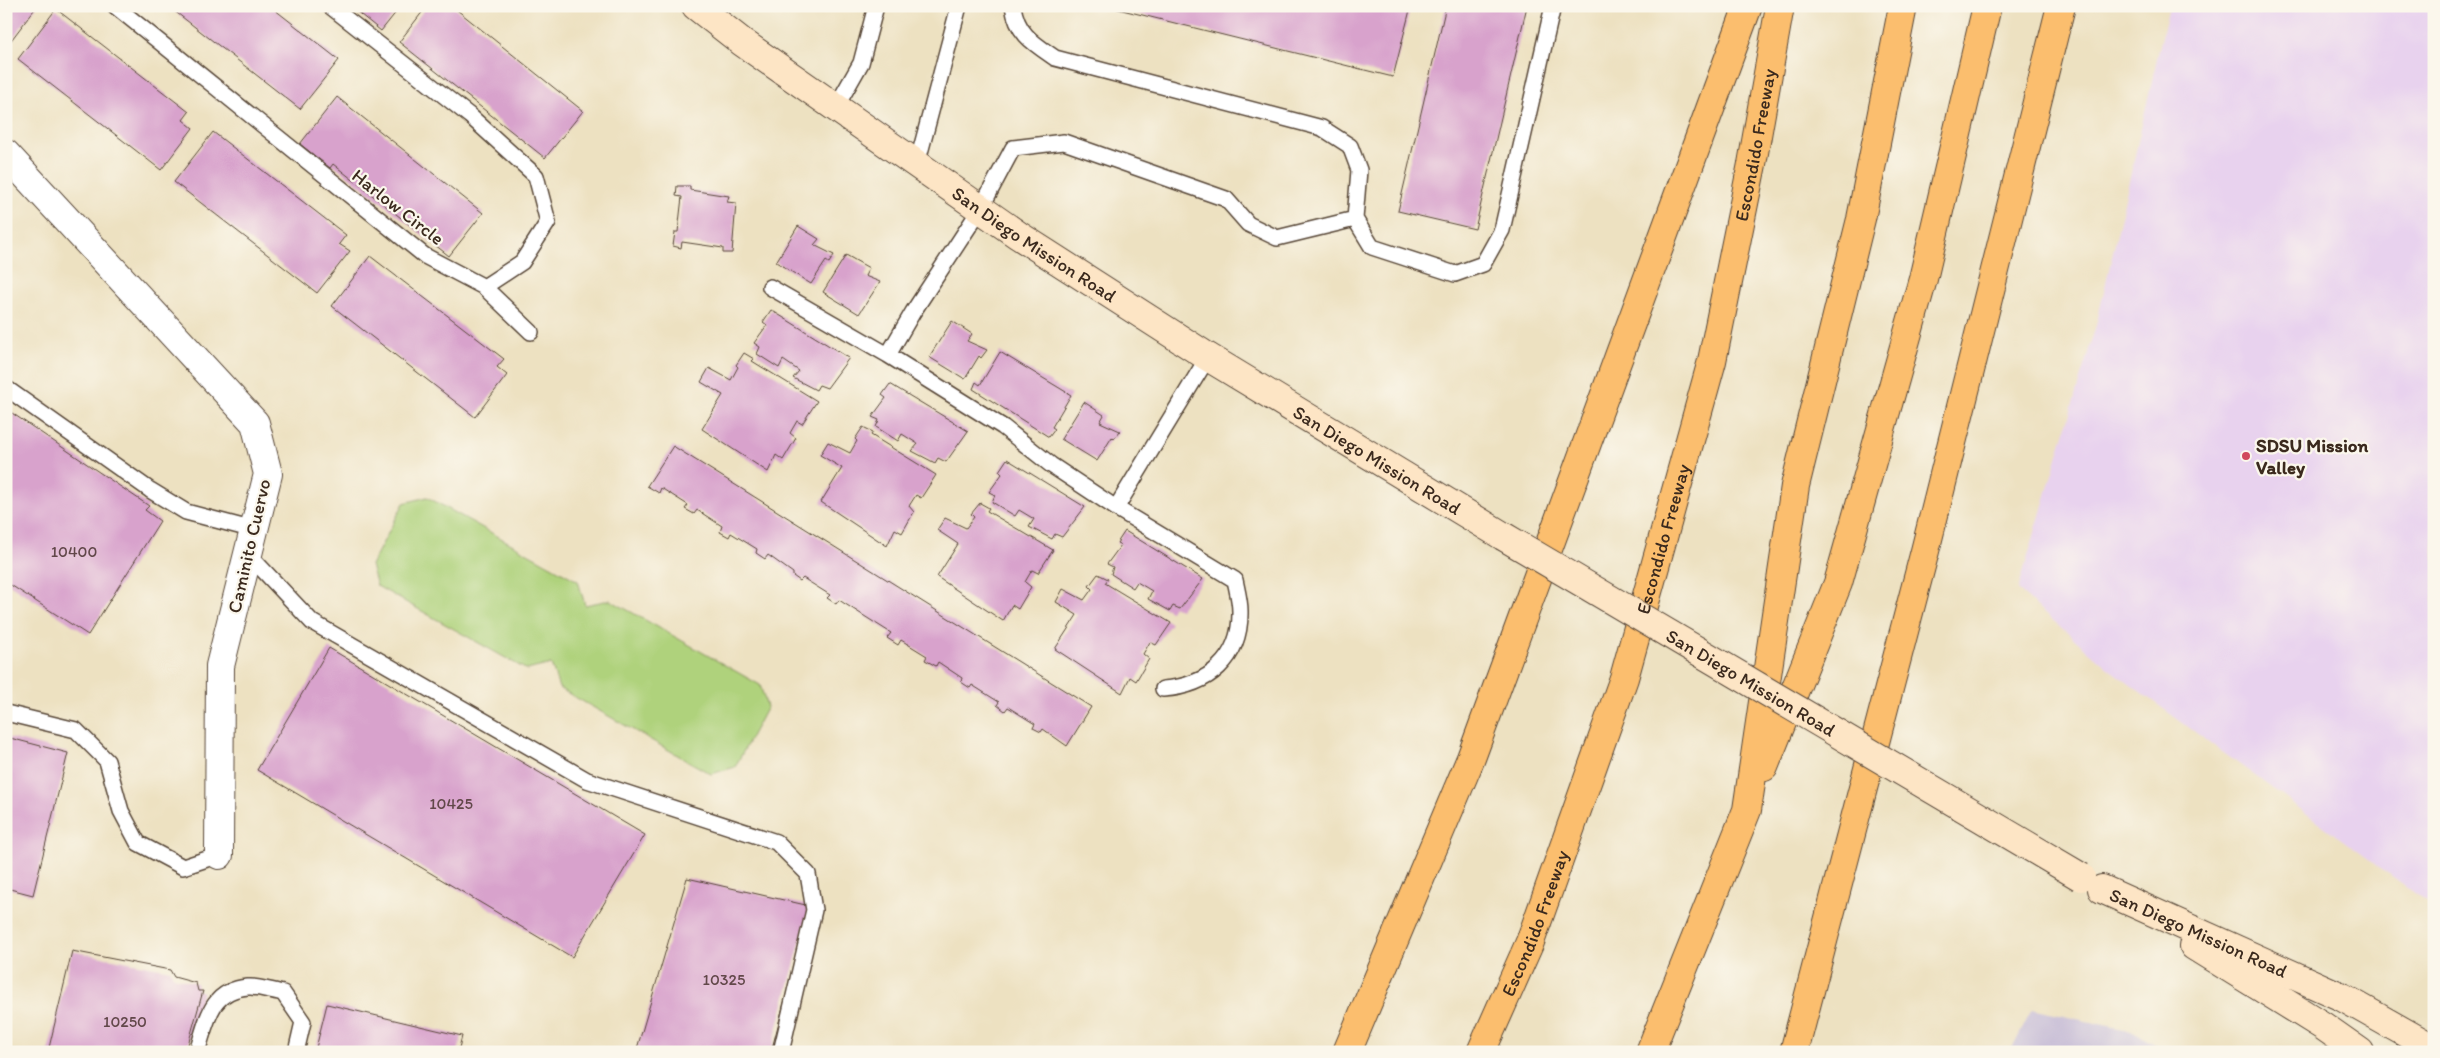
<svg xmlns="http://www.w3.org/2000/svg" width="2440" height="1058" viewBox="0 0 2440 1058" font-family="Itim,sans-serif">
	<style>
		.built { fill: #e8d2ee }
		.industrial { fill: #c9bfd7 }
		.green { fill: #afd27b; stroke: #757e4c }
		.building { fill: #d8a2cc }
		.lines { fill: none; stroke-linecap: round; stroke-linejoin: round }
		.service-casing { stroke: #564536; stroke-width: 18 }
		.minor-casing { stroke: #564536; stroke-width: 30 }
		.secondary-casing { stroke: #564536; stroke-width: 30 }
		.motorway-casing { stroke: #564536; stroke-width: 30 }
		.service { stroke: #fff; stroke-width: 15 }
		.minor { stroke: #fff; stroke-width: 28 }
		.secondary { stroke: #fde5c5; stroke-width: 28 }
		.motorway { stroke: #fbbe6e; stroke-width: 28 }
		.secondary-bridge-casing { stroke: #564536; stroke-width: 30; stroke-linecap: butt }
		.secondary-bridge { stroke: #fde5c5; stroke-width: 28 }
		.poi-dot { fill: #d1495b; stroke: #fbf7ec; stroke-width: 2 }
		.labels { text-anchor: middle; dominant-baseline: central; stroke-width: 4.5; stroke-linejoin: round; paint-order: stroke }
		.number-label { font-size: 16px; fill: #62484a }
		.street-label { font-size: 19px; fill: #3b2a1e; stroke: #fbf7ec }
		.poi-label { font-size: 19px; font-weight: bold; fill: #3b2a1e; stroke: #fbf7ec; text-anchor: start }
	</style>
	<rect width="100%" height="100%" fill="#fbf7ec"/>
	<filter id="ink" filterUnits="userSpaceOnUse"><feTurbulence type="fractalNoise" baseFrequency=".02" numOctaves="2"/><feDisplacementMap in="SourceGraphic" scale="10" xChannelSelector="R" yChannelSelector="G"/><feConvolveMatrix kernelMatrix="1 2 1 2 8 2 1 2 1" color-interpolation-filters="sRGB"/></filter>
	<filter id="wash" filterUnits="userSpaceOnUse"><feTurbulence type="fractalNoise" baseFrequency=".0096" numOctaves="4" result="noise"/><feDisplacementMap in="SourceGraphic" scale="20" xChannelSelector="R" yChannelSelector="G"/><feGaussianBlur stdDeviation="1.12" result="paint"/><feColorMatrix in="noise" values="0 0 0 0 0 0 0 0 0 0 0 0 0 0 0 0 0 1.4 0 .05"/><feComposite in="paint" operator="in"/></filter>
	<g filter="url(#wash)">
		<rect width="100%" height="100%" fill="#ede1c1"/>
		<path class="built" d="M2169,6H2434V907L2109,669L2018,590L2097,322Z"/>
		<path class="industrial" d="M2032,1009L2131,1031L2169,1052H2010Z"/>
		<path class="green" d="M427,497L578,581L585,605L610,600L760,685L767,707L735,767L711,774L559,688L551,664L527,670L377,586L371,565L404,503Z"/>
		<g id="blocks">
			<path class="building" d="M6,6H37L6,47Z
				M168,6H270L339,60L300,109Z
				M350,6H401L381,31Z
				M427,6H452L583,111L545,158L399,42Z
				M1106,6H1411L1393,77Z
				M1446,6H1527L1475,229L1398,211Z
				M56,9L189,112L183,120L193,128L161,170L18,59Z
				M337,97L483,213L449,256L333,164L330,168L300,144Z
				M213,132L346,235L339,244L350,251L317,293L174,182Z
				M677,186H690V190L729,196L727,202L736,203L732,253H723V248L682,242L681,248L673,246L675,232H678L682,197L676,196Z
				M798,226L819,239L814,245L834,255L829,263L826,261L811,284L776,262Z
				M846,255L869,268L865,276L880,282L859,314L823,292Z
				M370,256L504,359L497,367L507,375L475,417L332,306Z
				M771,310L849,358L827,388L819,385L816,390L793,378L799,371L783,360L779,368L757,354L760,347L754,343L767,325L763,322Z
				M952,321L972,334L967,341L987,350L981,358L979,356L965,379L929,357Z
				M1000,352L1071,395L1052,427L1055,429L1049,437L973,389L976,382L980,385Z
				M744,353L754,359L752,361L817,401L802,424L797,421L790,433L796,438L783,460L776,455L768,472L702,429L723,395L701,382L709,368L731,380L738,367L736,365Z
				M890,384L968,431L946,462L938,458L935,463L912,451L918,444L902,434L898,441L876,427L879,420L872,417L886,398L882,395Z
				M1084,402L1104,415L1100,422L1120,431L1114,439L1112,437L1097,461L1061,439Z
				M6,409L149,506L145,510L160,521L88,635L6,582Z
				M863,427L873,432L871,435L936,475L921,498L916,495L909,506L914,512L902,533L895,529L887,546L821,502L842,468L820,455L828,442L850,453L857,441L855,439Z
				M673,446L1091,707L1067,746L1043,729L1041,732L1033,728L1035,724L1008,707L1005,711L997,705L999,702L972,685L970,688L961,682L962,678L938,662L936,666L925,660L927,656L901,640L898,645L887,638L891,633L839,600L836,604L827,598L830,595L803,578L800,581L793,576V573L768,555L765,559L756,553L757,549L731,533L729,537L720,532L722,526L697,510L694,514L685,509L688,505L661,488L659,493L647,486Z
				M1007,459L1085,507L1062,537L1055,534L1052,539L1029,527L1034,519L1019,510L1015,516L992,502L995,495L989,492L1002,474L999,471Z
				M980,503L989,508L987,511L1053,550L1038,573L1032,570L1025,582L1031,587L1018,609L1012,605L1003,621L937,577L958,544L937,530L945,518L966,528L974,517L971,514Z
				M1125,531L1203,579L1180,609L1173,606L1170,611L1148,599L1152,591L1137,582L1133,588L1111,574L1113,567L1107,564L1121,545L1117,543Z
				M1098,574L1108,579L1105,583L1171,623L1156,645L1150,642L1143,654L1149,659L1136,681L1130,677L1122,693L1055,649L1077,615L1056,602L1063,589L1084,600L1092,589L1089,586Z
				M329,648L645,835L572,957L257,770Z
				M6,737L68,753L33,895L6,888Z
				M687,878L810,906L771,1052H636Z
				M72,951L170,970L174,977L196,983L198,991H203L186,1052H48Z
				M327,1004L462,1036L458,1052H315Z"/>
		</g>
	</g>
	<g filter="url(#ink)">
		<use href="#blocks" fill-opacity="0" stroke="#564536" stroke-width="1"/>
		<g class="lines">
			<g class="service-casing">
				<path id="service" d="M115,6L425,256L484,287L522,262L548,222L536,176L470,116L330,6
					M1013,6C1017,34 1033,43 1055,58L1322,128L1350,146L1359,170L1355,219L1372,247L1455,274L1483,264L1502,230L1553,6
					M836,107L861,63L876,6
					M917,164L959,6
					M484,287L531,332
					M770,287L888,355
					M6,388L150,490L186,512L254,530
					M1116,508L1051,465L1003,427L888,355L913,312L981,208L1013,148L1064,142L1226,199L1248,224L1277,238L1355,219
					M248,554L312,622L587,780L776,842L808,874L814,910L781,1052
					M1163,689C1208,686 1241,659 1240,611C1240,601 1237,590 1235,580L1116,508L1208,357
					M6,713L76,730L107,761L121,811L138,843L183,867L219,855
					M197,1052C207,1021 210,990 248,987C258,986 272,991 283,993L303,1022L296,1052"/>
			</g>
			<g class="minor-casing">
				<path id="minor" d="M6,154L255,423L268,474L220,666L219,855"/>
			</g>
			<g class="secondary-casing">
				<g id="secondary">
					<path id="s1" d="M696,6L742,42L1018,235L1208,357L1503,536"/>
					<path id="s2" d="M2102,889L2342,997L2434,1049"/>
					<path d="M2194,946L2323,1026L2360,1052"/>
				</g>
			</g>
			<g class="motorway-casing">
				<g id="motorway">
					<path d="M1764,767L1838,583L1923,279L1987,6"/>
					<path d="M1347,1052L1471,758L1748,6"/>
					<path id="s3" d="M1481,1052L1530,942L1624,678L1712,361L1752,164L1780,6"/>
					<path d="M1650,1052L1747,810L1795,486L1861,219L1903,6"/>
					<path d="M1794,1052L1925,551L2061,6"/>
				</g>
			</g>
			<use href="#service" class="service"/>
			<use href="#minor" class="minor"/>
			<use href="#secondary" class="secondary"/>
			<use href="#motorway" class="motorway"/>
			<g class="secondary-bridge-casing">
				<g id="secondary-bridge">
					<path id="s4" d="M1503,536L2081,877"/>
				</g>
			</g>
			<use href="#secondary-bridge" class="secondary-bridge"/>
		</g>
	</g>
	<circle class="poi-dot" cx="2246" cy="456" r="5"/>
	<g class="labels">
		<g class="number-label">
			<text x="74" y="551">10400</text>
			<text x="451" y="803">10425</text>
			<text x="724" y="979">10325</text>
			<text x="125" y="1021">10250</text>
		</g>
		<g class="street-label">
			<text stroke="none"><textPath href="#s3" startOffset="950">Escondido Freeway</textPath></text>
			<text transform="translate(398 207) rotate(38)">Harlow Circle</text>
			<text stroke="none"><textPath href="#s1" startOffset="414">San Diego Mission Road</textPath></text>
			<text stroke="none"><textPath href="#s1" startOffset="819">San Diego Mission Road</textPath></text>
			<text stroke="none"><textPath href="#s3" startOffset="545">Escondido Freeway</textPath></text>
			<text transform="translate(249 546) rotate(-77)">Caminito Cuervo</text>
			<text stroke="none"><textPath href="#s4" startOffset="288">San Diego Mission Road</textPath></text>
			<text stroke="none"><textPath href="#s3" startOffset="140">Escondido Freeway</textPath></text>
			<text stroke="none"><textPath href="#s2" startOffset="106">San Diego Mission Road</textPath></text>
		</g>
		<g class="poi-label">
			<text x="2256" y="445">SDSU Mission<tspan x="2256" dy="22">Valley</tspan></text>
		</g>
	</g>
	<rect width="2440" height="1058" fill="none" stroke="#fbf7ec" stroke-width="25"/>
</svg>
